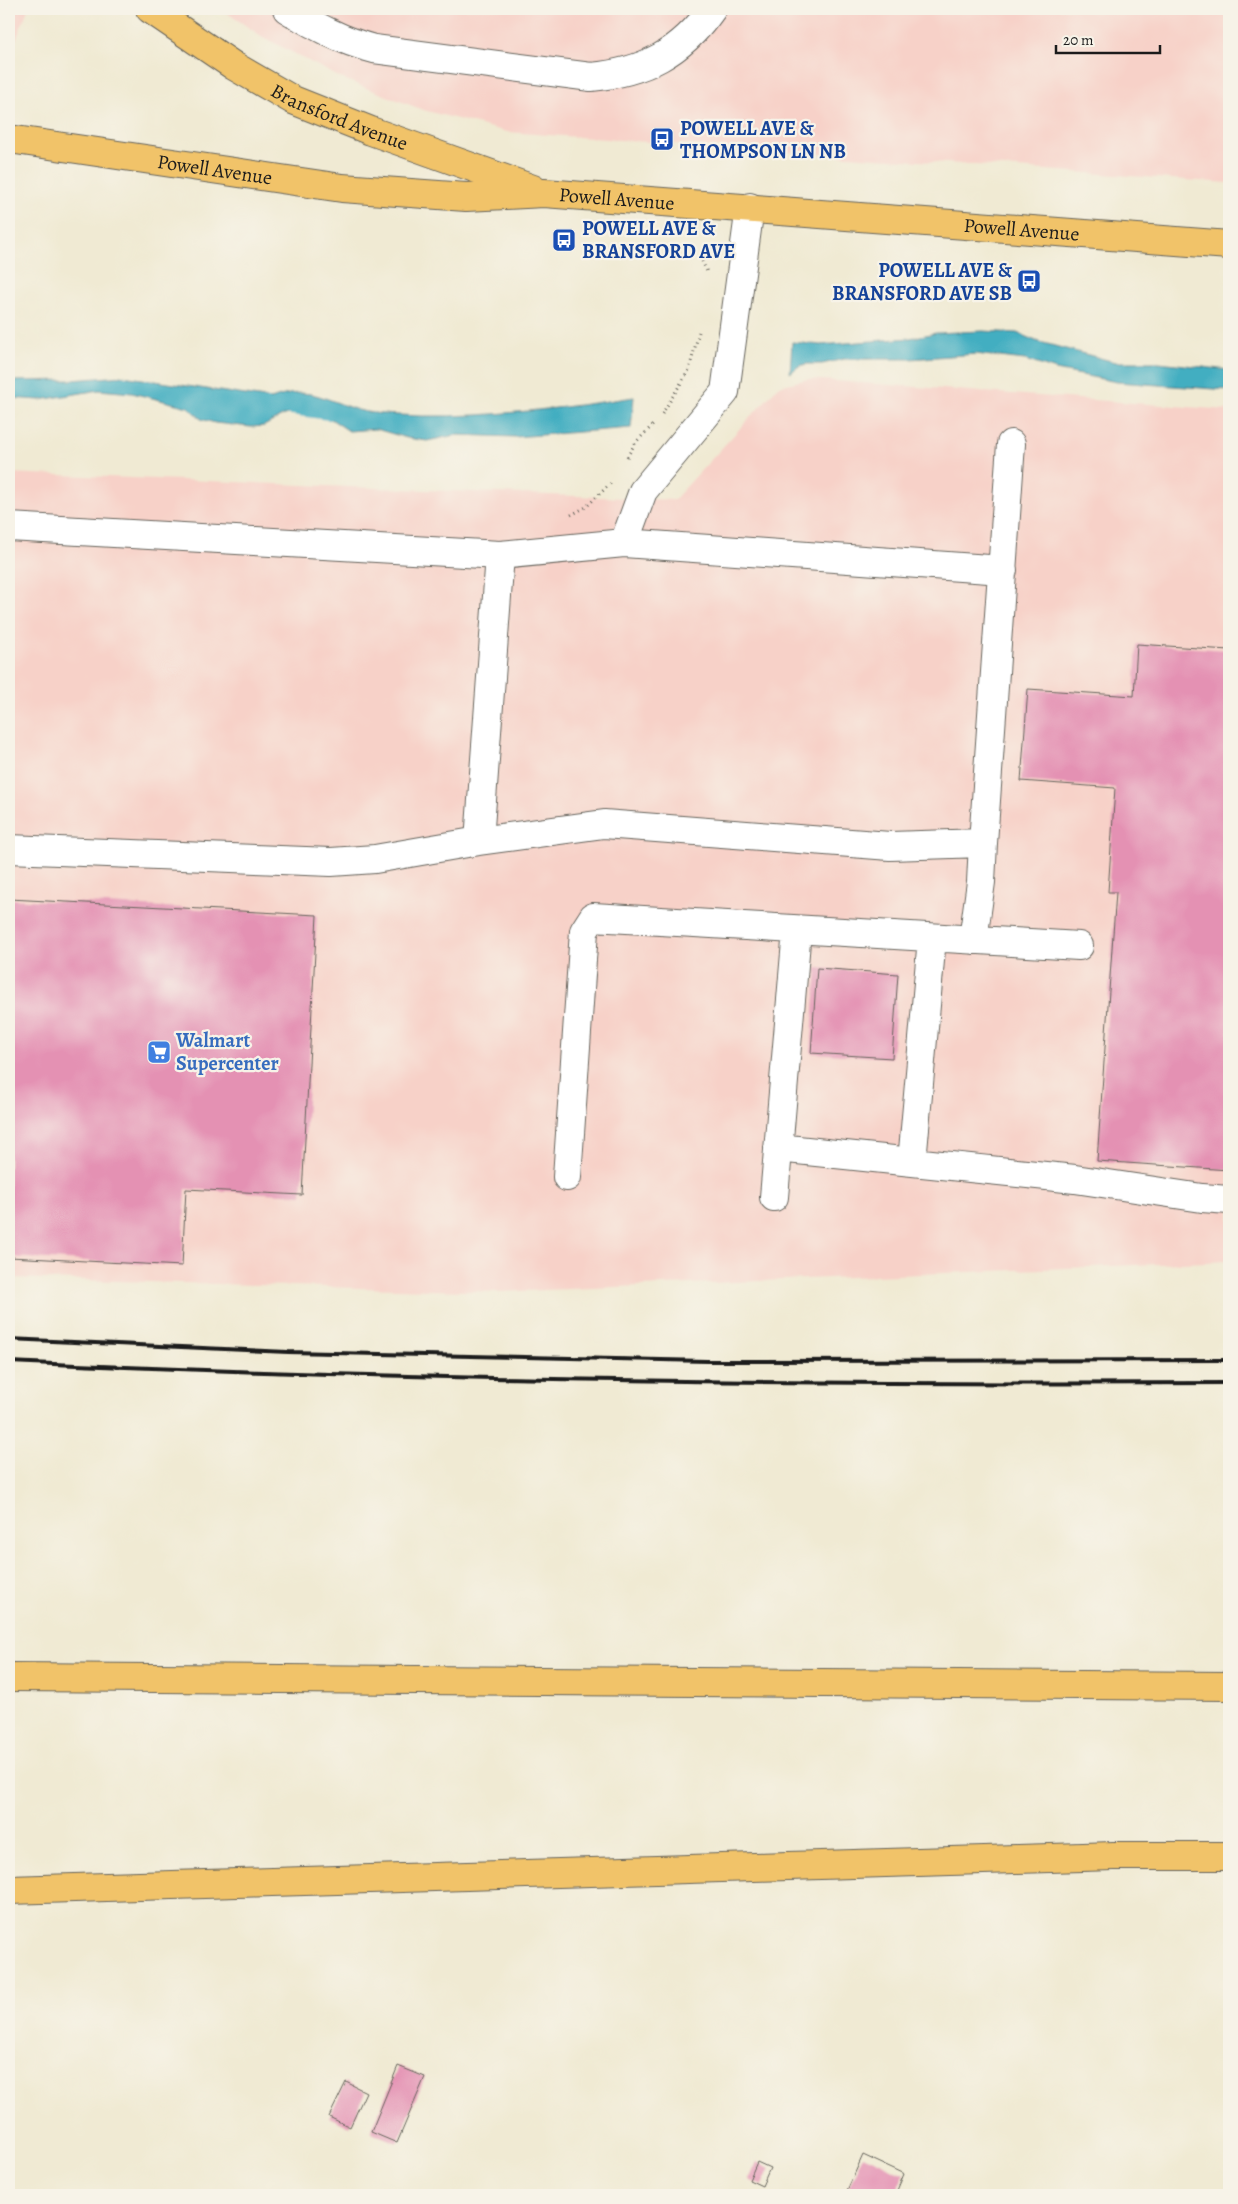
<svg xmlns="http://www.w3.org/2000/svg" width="1238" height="2204" viewBox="0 0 1238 2204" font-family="Alegreya,serif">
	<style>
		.built { fill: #f7d1c8 }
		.water { fill: #43aec1; stroke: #30656e }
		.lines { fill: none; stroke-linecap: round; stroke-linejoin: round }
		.stream { stroke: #43aec1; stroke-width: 10 }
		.building { fill: #e491b3 }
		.minor-casing { stroke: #66645c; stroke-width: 30 }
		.major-casing { stroke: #66645c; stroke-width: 30 }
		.highway-casing { stroke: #66645c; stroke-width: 30 }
		.path { stroke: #66645c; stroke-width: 3; stroke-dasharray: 1 4; stroke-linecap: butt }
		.minor { stroke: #fff; stroke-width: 28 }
		.major { stroke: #f1c369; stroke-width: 28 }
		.highway { stroke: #f1c369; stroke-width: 28 }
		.rail { stroke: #1c1c1c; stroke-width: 4 }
		.labels { text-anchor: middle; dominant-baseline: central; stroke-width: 4.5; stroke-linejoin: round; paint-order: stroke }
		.street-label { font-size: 20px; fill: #1c1c1c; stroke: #f7f3e8 }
		.transit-label { font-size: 20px; font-weight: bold; fill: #164399; stroke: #f7f3e8; text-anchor: start }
		.shop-label { font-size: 20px; font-weight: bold; fill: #366cbe; stroke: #f7f3e8; text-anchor: start }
	</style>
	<rect width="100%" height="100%" fill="#f7f3e8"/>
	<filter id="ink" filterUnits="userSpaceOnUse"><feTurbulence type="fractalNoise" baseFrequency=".02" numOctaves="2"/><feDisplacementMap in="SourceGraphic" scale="10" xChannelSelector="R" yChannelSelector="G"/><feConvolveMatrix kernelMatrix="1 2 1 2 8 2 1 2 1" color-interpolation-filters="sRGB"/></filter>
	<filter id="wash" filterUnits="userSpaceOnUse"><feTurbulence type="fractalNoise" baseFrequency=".0096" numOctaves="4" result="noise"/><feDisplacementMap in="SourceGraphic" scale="20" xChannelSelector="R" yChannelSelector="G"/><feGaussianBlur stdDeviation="1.12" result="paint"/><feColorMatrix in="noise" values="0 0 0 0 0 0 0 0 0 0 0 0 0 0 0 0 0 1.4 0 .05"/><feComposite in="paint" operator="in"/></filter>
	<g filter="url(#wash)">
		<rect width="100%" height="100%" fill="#f0ead3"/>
		<path class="built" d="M9,9H28L9,58Z
			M221,9H1229V183L507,132L423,110L341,78L263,37Z
			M808,379L1229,410V1261L498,1292L9,1278V473L674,500L779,386Z"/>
		<path class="water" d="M983,331L1017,333L1036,341L1115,362H1159L1229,370V390L1117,382L1056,370L1025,360L976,354L910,359H844L822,364H806L799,366L790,373L792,342L821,345L910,338L936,333Z
			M123,376L271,399C309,385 323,399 358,410C378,415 402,415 422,416C493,417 564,408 634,397L631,428L515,437L456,435L427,441L407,438L376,429L349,431L331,419L313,412L302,410L284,415L264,426L251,427L215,423L201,419L188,407L132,393L99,390L40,400L9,398V381L72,380Z"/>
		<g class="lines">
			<path class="stream" d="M284,409L329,415"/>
		</g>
		<g id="blocks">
			<path class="building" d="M1137,644L1229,650V1170L1097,1161L1116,892H1108L1115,788L1021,781L1028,689L1134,696Z
				M9,899L317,915L302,1195L186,1189L182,1266L9,1257Z
				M817,968L898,974L892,1058L811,1053Z
				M398,2066L425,2077L397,2143L371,2132Z
				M346,2082L366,2092L350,2127L329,2117Z
				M863,2155L904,2174L895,2195H845Z
				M757,2162L770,2168L762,2186L749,2180Z"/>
		</g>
	</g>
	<g filter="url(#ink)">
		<use href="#blocks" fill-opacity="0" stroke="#66645c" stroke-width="1"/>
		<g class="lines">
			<g class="minor-casing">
				<path id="minor" d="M287,9C315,26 342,41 374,49L591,77C644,72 681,53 712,9
					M9,527L500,555L624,543L1003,570
					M624,543L643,491L725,392L750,207
					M479,841L500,555
					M9,849L331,862L375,859L479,841L604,824L890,846L983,843L1011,444
					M973,940L981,882L983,843
					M778,1148L1075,1179L1202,1198L1229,1200
					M912,1162L932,938
					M567,1177L584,931L593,917L1079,946
					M774,1197L797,930"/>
			</g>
			<g class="major-casing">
				<g id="major">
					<path id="s1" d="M150,9L234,66L293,100L371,131L533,189"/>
					<path id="s2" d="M9,139L342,188L466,197L544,193L1229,245"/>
				</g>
			</g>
			<g class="highway-casing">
				<path id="highway" d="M9,1677L1229,1686
					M9,1890L1114,1856H1229"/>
			</g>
			<path class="path" d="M702,261L708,274
				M662,414L689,370L699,332
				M627,457L636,442L655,423
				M571,515L586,507L611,483"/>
			<use href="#minor" class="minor"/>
			<use href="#major" class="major"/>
			<use href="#highway" class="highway"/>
			<path class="rail" d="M9,1339L288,1352L707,1361L1229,1360
				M9,1362C415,1381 822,1385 1229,1383"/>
		</g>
	</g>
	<defs>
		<g id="bus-square" transform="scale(1.25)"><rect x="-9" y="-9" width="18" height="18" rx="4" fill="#1a4fb4" stroke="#f7f3e8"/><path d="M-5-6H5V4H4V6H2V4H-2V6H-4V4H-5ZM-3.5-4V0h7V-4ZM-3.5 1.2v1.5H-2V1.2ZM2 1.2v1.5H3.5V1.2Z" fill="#fff"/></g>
		<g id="supermarket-square" transform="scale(1.25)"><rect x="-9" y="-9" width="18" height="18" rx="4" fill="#3f7fe0" stroke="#f7f3e8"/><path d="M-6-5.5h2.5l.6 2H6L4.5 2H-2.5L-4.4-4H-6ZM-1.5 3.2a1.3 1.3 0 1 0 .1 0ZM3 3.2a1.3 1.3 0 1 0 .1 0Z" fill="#fff"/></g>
	</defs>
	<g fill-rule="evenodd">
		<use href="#bus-square" x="662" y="139"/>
		<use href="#bus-square" x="564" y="240"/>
		<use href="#bus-square" x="1029" y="281"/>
		<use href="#supermarket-square" x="159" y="1052"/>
	</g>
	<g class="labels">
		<g class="street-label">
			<text stroke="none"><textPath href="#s1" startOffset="219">Bransford Avenue</textPath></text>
			<text stroke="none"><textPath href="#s2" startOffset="208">Powell Avenue</textPath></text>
			<text stroke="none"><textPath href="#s2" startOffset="612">Powell Avenue</textPath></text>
			<text stroke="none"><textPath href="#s2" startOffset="1018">Powell Avenue</textPath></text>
		</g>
		<g class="transit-label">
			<text x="680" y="128">POWELL AVE &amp;<tspan x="680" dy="23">THOMPSON LN NB</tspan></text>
			<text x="582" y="228">POWELL AVE &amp;<tspan x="582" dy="23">BRANSFORD AVE</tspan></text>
			<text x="1012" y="270" text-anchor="end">POWELL AVE &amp;<tspan x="1012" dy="23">BRANSFORD AVE SB</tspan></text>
		</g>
		<g class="shop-label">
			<text x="176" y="1040">Walmart<tspan x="176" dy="23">Supercenter</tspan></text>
		</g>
	</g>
	<rect width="1238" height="2204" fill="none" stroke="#f7f3e8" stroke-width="30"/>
	<path d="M1056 45v8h104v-8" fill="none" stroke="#1c1c1c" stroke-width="2.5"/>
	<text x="1063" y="45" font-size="15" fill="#1c1c1c" stroke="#f7f3e8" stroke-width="4" paint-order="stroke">20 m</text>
</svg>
